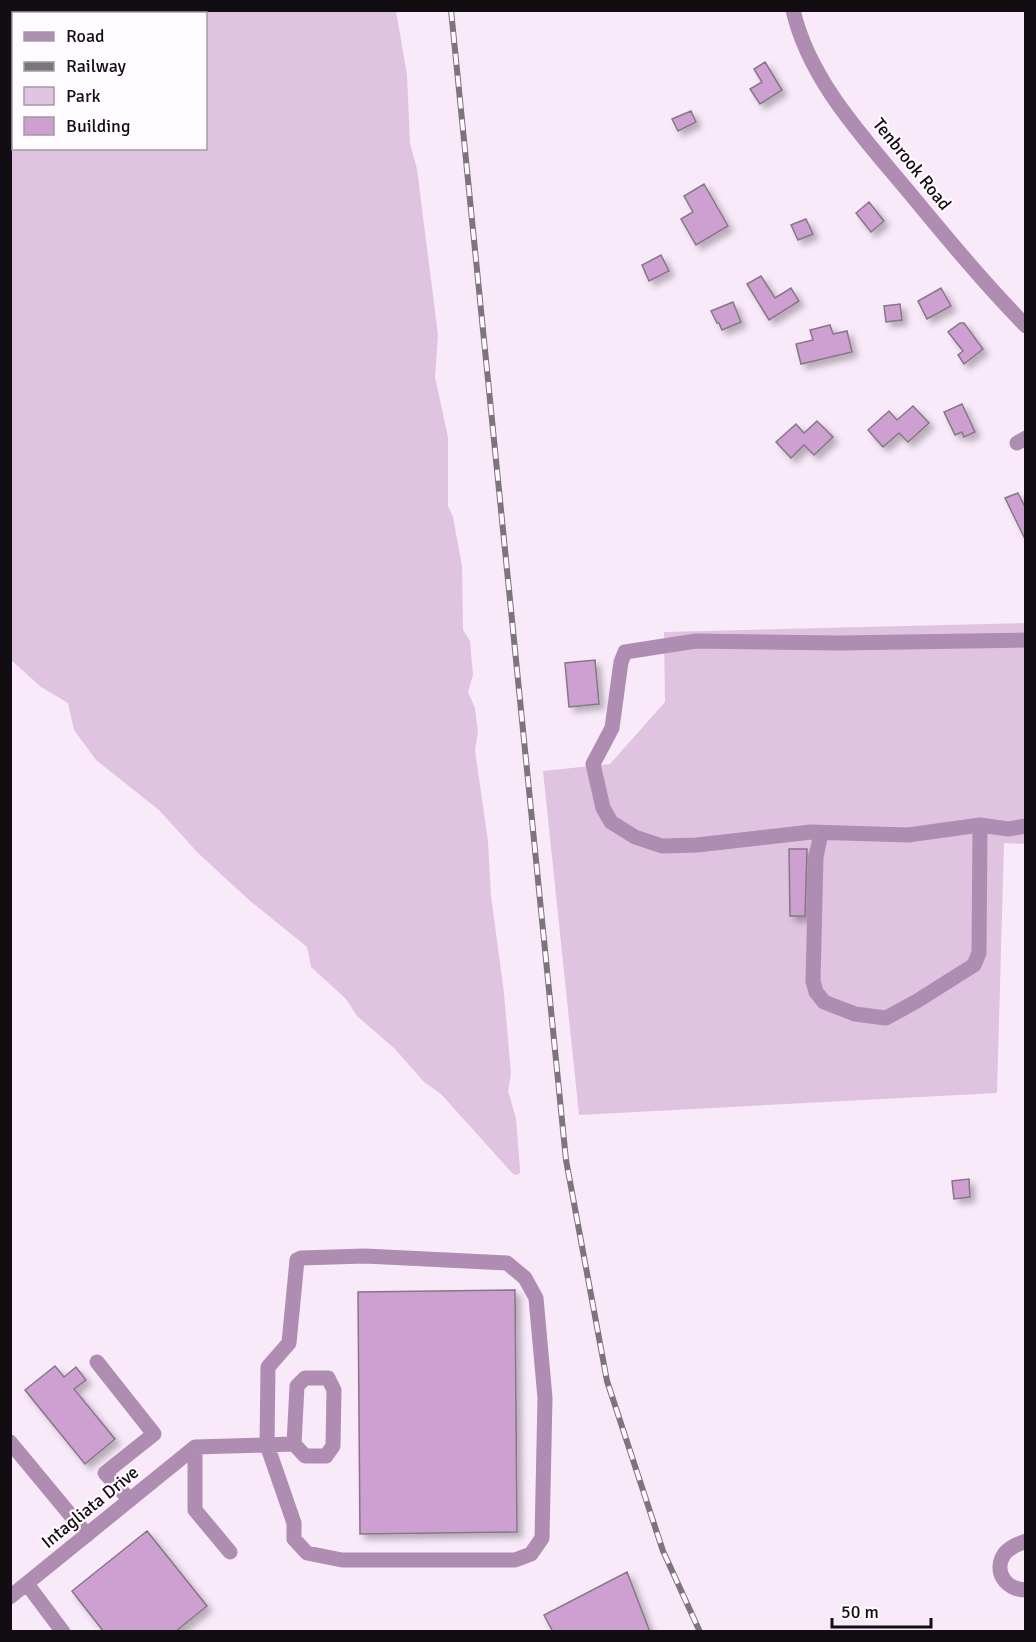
<svg xmlns="http://www.w3.org/2000/svg" width="1036" height="1642" viewBox="0 0 1036 1642" font-family="Signika,sans-serif">
	<style>
		.green { fill: #e0c3e1; fill-rule: evenodd }
		.building { fill: #ce9fd1; stroke: #857785; stroke-width: 1.5; filter: url(#shadow) }
		.lines { fill: none; stroke-linecap: round; stroke-linejoin: round }
		.minor { stroke: #af8cb1; stroke-width: 15 }
		.rail-casing { stroke: #7d747d; stroke-width: 6 }
		.rail { stroke: #fffbff; stroke-width: 4; stroke-dasharray: 11; stroke-linecap: butt }
		.labels { text-anchor: middle; dominant-baseline: central; stroke-width: 4.5; stroke-linejoin: round; paint-order: stroke }
		.street-label { font-size: 18px; fill: #110d12; stroke: #fffbff }
	</style>
	<defs>
		<filter id="shadow"><feDropShadow dx="5" dy="5" stdDeviation="3" flood-color="#0004"/></filter>
	</defs>
	<rect width="100%" height="100%" fill="#f9eaf9"/>
	<path class="green" d="M11,10L396,11L407,75L410,143L417,169L438,335L435,377L448,437V506L453,517L462,566L463,630L470,641L473,675L468,692L475,708L478,732L475,750L488,841L491,896L504,993L511,1074L508,1091L516,1118L520,1170V1173L517,1175L513,1174L441,1094L424,1082L395,1049L357,1016L346,999L311,967L307,947L249,900L198,853L159,810L96,760L74,730L68,703L41,687L11,660ZM14,14H206V148H14Z
		M1025,623V844L1004,843L997,1093L579,1115L543,771L610,764L665,702L664,632Z"/>
	<path class="building" d="M765,62L782,90L760,104L750,89L762,82L754,69Z
		M691,111L696,122L678,131L672,119Z
		M704,184L728,226L696,245L681,219L693,212L684,196Z
		M869,202L884,221L871,232L856,213Z
		M806,219L813,234L798,240L791,225Z
		M661,255L669,271L649,281L642,265Z
		M761,276L775,298L791,288L799,301L769,320L747,284Z
		M941,288L951,306L927,319L918,301Z
		M733,302L741,322L722,330L719,323H717L711,311Z
		M900,304L902,320L886,322L884,306Z
		M960,323H964L983,349L964,364L958,355L963,351L948,332Z
		M830,325L833,334L847,331L852,352L801,364L796,344L813,340L810,330Z
		M962,404L975,432L964,437L962,432L955,435L944,412Z
		M913,406L929,423L908,442L899,433L883,447L868,430L889,411L897,420Z
		M817,421L833,437L814,455L804,445L791,458L776,442L796,424L804,433Z
		M1018,493L1026,509V541L1005,498Z
		M595,660L599,704L569,707L565,663Z
		M789,849H807L805,916H790Z
		M969,1179L970,1197L954,1199L952,1181Z
		M515,1290L517,1532L360,1534L358,1292Z
		M55,1366L64,1377L76,1367L86,1380L74,1389L115,1439L85,1464L25,1390Z
		M147,1531L207,1606L175,1632H104L72,1591Z
		M627,1572L650,1632H553L544,1615Z"/>
	<g class="lines">
		<path class="minor" d="M793,10C809,80 863,137 908,191C946,237 984,283 1026,326
			M1017,443L1026,438
			M1026,640L839,643L696,641L625,652L621,662L612,728L593,764L603,808L611,822L635,837L662,846L697,845L811,832L908,835L980,825L1008,829L1026,826
			M821,833L816,857L813,981L816,992L824,1002L855,1014L886,1018L917,1001L974,965L979,953L980,825
			M365,1256L507,1263L525,1278L536,1298L545,1398L542,1538L531,1554L515,1560H342L307,1553L294,1539V1523L267,1445L268,1367L289,1343L297,1260L301,1258Z
			M97,1362L154,1434L105,1473L130,1500
			M10,1442L87,1535
			M195,1447L294,1444L305,1456H326L333,1446L334,1390L328,1378H305L297,1386L294,1444
			M195,1447V1510L230,1552
			M1026,1541C1018,1544 1010,1547 1005,1553C992,1571 1006,1590 1026,1590
			M27,1584L63,1632
			M10,1597L195,1447"/>
		<g class="rail-casing">
			<path id="rail" d="M451,10L566,1160L607,1381L663,1551L700,1632"/>
		</g>
		<use href="#rail" class="rail"/>
	</g>
	<g class="labels">
		<g class="street-label">
			<text transform="translate(912 164) rotate(51)">Tenbrook Road</text>
			<text transform="translate(90 1507) rotate(-39)">Intagliata Drive</text>
		</g>
	</g>
	<rect width="1036" height="1642" fill="none" stroke="#110d12" stroke-width="24"/>
	<rect x="12" y="12" width="195" height="138" fill="#fffbff" stroke="#a09ca0" stroke-width="1.5"/>
	<rect x="24" y="32" width="30" height="9" fill="#af8cb1" stroke="#a09ca0" stroke-width="1.5"/>
	<text x="66" y="42" font-size="18" fill="#110d12">Road</text>
	<rect x="24" y="62" width="30" height="9" fill="#7d747d" stroke="#a09ca0" stroke-width="1.5"/>
	<text x="66" y="72" font-size="18" fill="#110d12">Railway</text>
	<rect x="24" y="87" width="30" height="18" fill="#e0c3e1" stroke="#a09ca0" stroke-width="1.5"/>
	<text x="66" y="102" font-size="18" fill="#110d12">Park</text>
	<rect x="24" y="117" width="30" height="18" fill="#ce9fd1" stroke="#a09ca0" stroke-width="1.5"/>
	<text x="66" y="132" font-size="18" fill="#110d12">Building</text>
	<path d="M832 1618v9h99v-9" fill="none" stroke="#110d12" stroke-width="3"/>
	<text x="841" y="1618" font-size="18" fill="#110d12" stroke="#fffbff" stroke-width="4.5" paint-order="stroke">50 m</text>
</svg>
